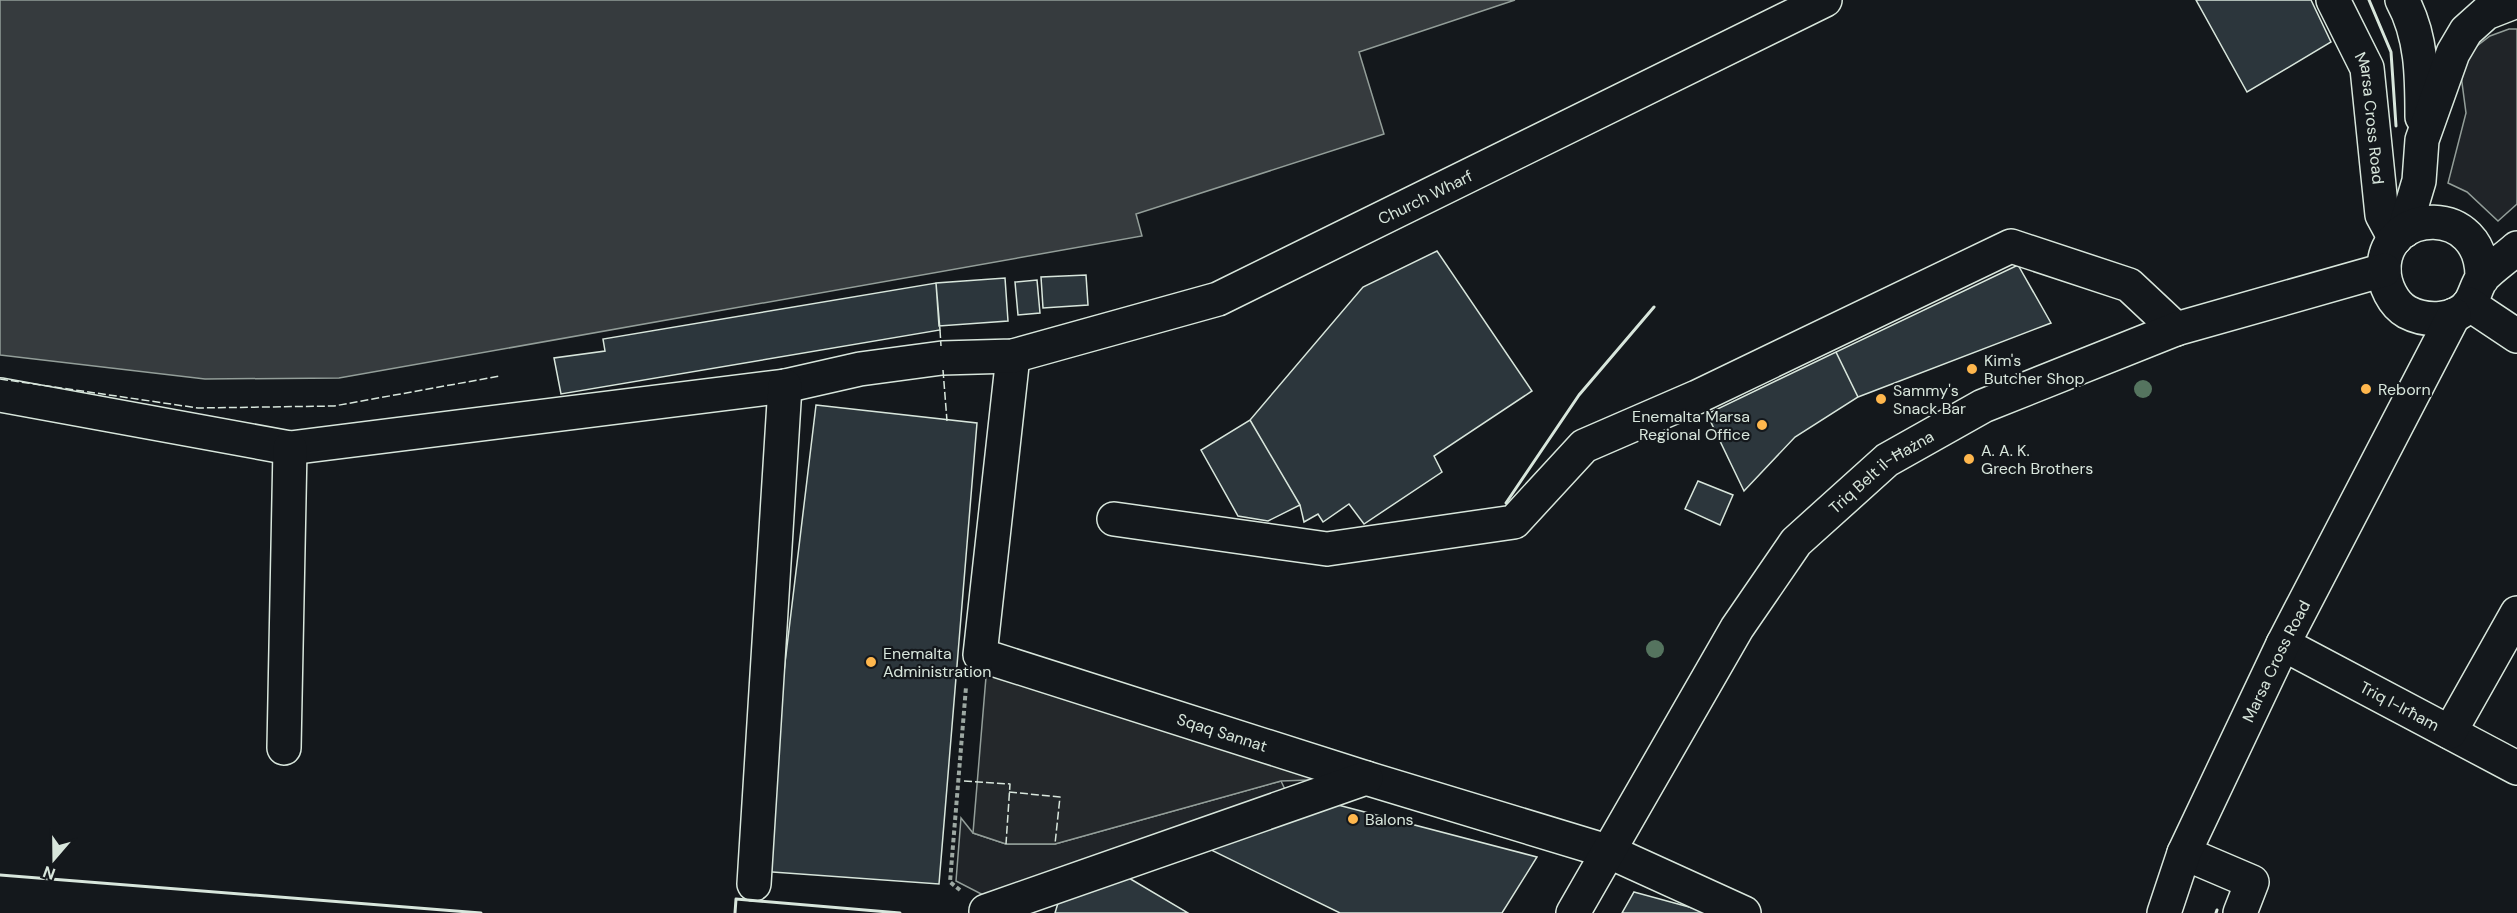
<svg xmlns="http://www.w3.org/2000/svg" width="2517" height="913" viewBox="0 0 2517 913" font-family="'DM Sans',sans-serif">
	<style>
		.green { fill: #202428; stroke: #939e99; stroke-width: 1.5 }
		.parking { fill: #24282b; stroke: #939e99; stroke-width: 1.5 }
		.water { fill: #363b3e; stroke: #939e99; stroke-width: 1.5 }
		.building { fill: #2c363c; stroke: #d8e6dc; stroke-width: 1.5 }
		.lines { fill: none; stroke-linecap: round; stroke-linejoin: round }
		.minor-casing { stroke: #d8e6dc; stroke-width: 36 }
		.major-casing { stroke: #d8e6dc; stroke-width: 36 }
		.path { stroke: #9da8a2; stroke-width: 4; stroke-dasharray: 4.5 3; stroke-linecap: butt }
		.minor { stroke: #14181c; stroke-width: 33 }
		.major { stroke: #14181c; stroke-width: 33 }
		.fence { stroke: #d8e6dc; stroke-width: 1.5; stroke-dasharray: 8 3; stroke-linecap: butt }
		.wall { stroke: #d8e6dc; stroke-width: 3 }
		.tree { fill: #55745f }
		.poi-dot { fill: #ffb74d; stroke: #14181c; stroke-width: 2 }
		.labels { text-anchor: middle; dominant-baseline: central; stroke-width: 4.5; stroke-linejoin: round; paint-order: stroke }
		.street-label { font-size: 16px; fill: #d8e6dc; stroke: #14181c }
		.poi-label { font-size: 16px; fill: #d8e6dc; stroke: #14181c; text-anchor: start }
	</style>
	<rect width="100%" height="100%" fill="#14181c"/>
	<path class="green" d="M2509,29H2517V204L2498,221L2467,192L2448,183L2466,113L2461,75L2473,49L2490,36Z
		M1281,781L1289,798L987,897L956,881L961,818L973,833L1006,844H1055Z"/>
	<path class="parking" d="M987,665L1366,778L1281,781L1055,844H1006L973,833Z"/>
	<path class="water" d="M0,0H1515L1359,52L1384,134L1136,214L1142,236L339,378L205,379L0,355Z"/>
	<path class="building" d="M2196,0H2311L2331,42L2247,92Z
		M1437,251L1532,391L1434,456L1442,472L1364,524L1349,504L1323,522L1318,514L1304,522L1300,505L1250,420L1363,287Z
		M2018,265L2051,323L1858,397L1836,352Z
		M1086,275L1088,305L1043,308L1041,277Z
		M1005,278L1008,321L939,326L936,283Z
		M1037,280L1040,313L1018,315L1015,282Z
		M936,283L940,330L561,394L554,358L605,351L603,339Z
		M1836,352L1858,397L1795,437L1744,491L1707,414Z
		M816,405L977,423L939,884L760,871Z
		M1250,420L1300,505L1268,521L1238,516L1201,450Z
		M1698,481L1733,495L1720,525L1685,509Z
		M1338,805L1537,857L1502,913H1340L1207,848Z
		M1117,871L1188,913H1055L1061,893Z
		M1634,892L1711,913H1622Z"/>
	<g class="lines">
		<g class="minor-casing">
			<g id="minor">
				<path id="s1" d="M2333,0L2367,68L2382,215L2395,239"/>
				<path d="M2402,0C2422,36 2422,77 2422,117"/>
				<path d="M2404,231L2419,181L2422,140L2453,53L2466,31L2486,13L2517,1"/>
				<path d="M2482,279C2484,202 2384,208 2384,269C2384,285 2393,304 2407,312C2426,322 2456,322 2470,303C2475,295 2477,285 2482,278C2492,267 2506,258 2517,248"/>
				<path d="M2469,304L2517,336"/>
				<path id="s2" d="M1013,356L980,655L1366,778L1610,852L1744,913"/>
				<path id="s3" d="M0,395L290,448L785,386L860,369L942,358L1013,356L1218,299L1825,0"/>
				<path d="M1114,519L1327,549L1514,522L1584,446L1697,397L2011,246L2129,285L2176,329"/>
				<path id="s4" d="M2283,644L2517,768"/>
				<path d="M2450,732L2517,613"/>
				<path d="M284,748L290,448"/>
				<path d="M2184,853L2252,882L2240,913"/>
				<path d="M754,884L785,386"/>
				<path d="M988,913L986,911L1366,778"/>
				<path id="s5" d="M2164,913L2184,853L2283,644L2454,315"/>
			</g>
		</g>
		<g class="major-casing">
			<g id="major">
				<path id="s6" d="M1573,913L1737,628L1796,542L1887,460L1983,406L2176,329L2384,270"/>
			</g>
		</g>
		<path class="path" d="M960,890L950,882L966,687"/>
		<use href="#minor" class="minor"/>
		<use href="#major" class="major"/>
		<path class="fence" d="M940,330L941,346
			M943,370L947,421
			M0,379L198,408L334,406L500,376
			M964,781L1010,784L1006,844
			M1009,792L1060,797L1055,844"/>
		<path class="wall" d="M2369,0L2391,52L2396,126
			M1506,503L1579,395L1654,307
			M0,875L481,913
			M735,913L736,899L900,913
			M2216,913L2217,910"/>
	</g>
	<g class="tree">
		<circle cx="2143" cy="389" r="9"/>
		<circle cx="1655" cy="649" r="9"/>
	</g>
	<g class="poi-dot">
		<circle cx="1972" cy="369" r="6"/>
		<circle cx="2366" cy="389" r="6"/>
		<circle cx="1881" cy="399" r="6"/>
		<circle cx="1762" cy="425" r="6"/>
		<circle cx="1969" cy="459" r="6"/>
		<circle cx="871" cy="662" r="6"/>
		<circle cx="1353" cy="819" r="6"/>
	</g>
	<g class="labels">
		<g class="street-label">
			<text stroke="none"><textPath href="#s1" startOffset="126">Marsa Cross Road</textPath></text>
			<text stroke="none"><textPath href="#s3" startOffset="1468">Church Wharf</textPath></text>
			<text stroke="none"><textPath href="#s6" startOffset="544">Triq Belt il-Ħażna</textPath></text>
			<text stroke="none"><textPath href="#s5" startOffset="276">Marsa Cross Road</textPath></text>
			<text stroke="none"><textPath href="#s4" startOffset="132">Triq l-Irħam</textPath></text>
			<text stroke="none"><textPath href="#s2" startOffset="555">Sqaq Sannat</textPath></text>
		</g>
		<g class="poi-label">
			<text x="1984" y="360">Kim's<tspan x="1984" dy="18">Butcher Shop</tspan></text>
			<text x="2378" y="389">Reborn</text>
			<text x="1893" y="390">Sammy's<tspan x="1893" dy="18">Snack Bar</tspan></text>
			<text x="1750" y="416" text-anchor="end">Enemalta Marsa<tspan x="1750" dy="18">Regional Office</tspan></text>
			<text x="1981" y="450">A. A. K.<tspan x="1981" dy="18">Grech Brothers</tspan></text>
			<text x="883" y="653">Enemalta<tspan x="883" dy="18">Administration</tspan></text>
			<text x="1365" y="819">Balons</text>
		</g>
	</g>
	<g transform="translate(54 859) rotate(200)" stroke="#14181c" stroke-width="4.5" paint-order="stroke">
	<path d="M0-4.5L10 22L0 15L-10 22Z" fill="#d8e6dc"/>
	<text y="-9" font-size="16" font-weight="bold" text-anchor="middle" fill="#d8e6dc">N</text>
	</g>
</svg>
